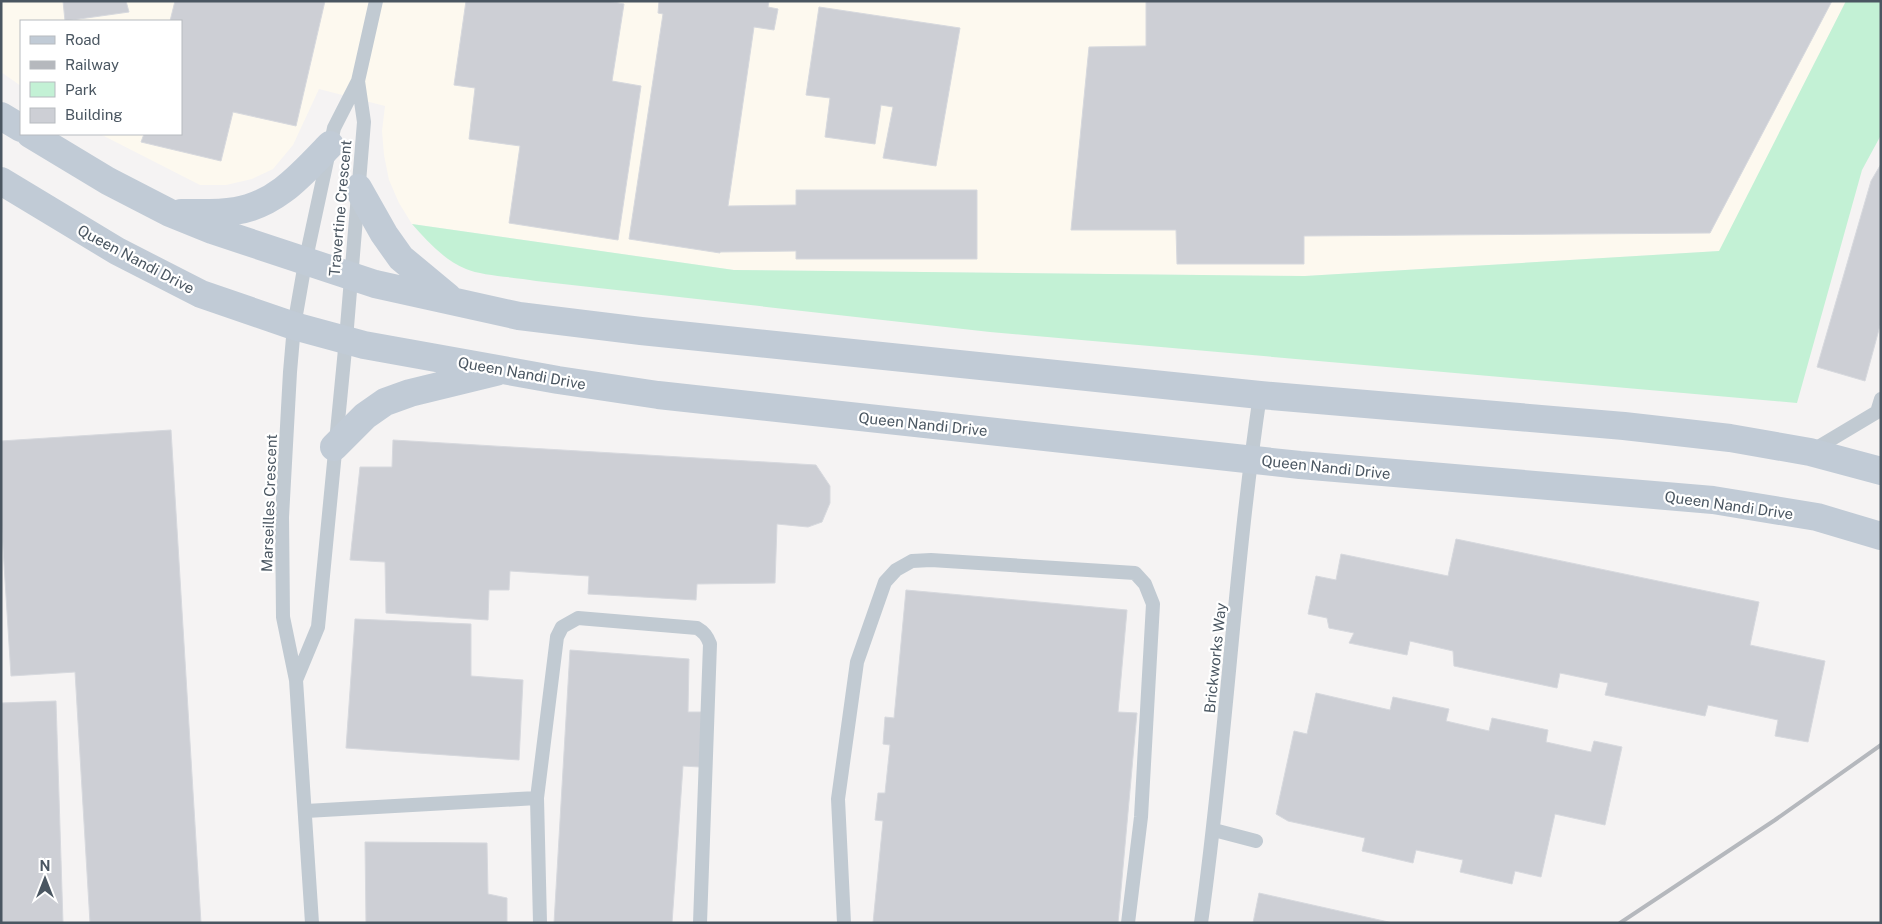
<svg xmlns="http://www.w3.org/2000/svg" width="1882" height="924" viewBox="0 0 1882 924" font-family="'Public Sans',sans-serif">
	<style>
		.commercial { fill: #fdf9ef }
		.green { fill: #c3f1d5 }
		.building { fill: #cdcfd5; stroke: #d7d9de }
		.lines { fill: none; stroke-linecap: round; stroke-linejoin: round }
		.service { stroke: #c1cad2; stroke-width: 14 }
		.secondary { stroke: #c1cbd6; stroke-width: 28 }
		.rail { stroke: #b5b8bd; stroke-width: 4 }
		.labels { text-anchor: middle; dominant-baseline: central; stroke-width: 4.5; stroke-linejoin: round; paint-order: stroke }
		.street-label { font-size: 15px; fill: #4a5661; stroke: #fff }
	</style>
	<rect width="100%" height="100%" fill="#f5f3f3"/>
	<path class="commercial" d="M1,1H1846L1720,251L1305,276L734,270L412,224L399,203L389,180L384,155L382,131L385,106L319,89L293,145L273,169L252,179L226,185H200L100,134H181V21H21V86L1,72Z"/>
	<path class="green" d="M1846,1H1881V135L1862,170L1797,403L990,332L536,281C516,277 482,276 466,269C444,260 427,241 412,224L734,270L1305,276L1719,251Z"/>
	<path class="building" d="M63,1H126L129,12L65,21Z
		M175,1H325L296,126L233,112L221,161L141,142L144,134H181V21H170Z
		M466,1H608L624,4L612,81L641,86L618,240L509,223L520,146L469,139L475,88L454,85Z
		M659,1H769L768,7L778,9L774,30L754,27L728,206L796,205V190H977V259H796V251L720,252V253L629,239L663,14L658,13Z
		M1146,1H1832L1710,233L1304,236V264H1177L1176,230H1071L1089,47L1146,46Z
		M819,7L960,28L936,166L883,158L893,107L881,105L875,144L825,137L830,98L806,95Z
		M1881,164V322L1865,381L1817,367L1871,181Z
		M171,430L201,923H90L75,672L11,676L1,516V441Z
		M393,440L816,465L830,486V503L822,522L808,527L777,524L775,583L697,584L696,600L588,594L589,576L510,571L509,590H489L488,620L386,613L385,562L350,560L360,467H392Z
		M1456,539L1759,602L1750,645L1825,661L1808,742L1775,736L1778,720L1708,705L1705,716L1605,695L1608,683L1560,673L1557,688L1454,666L1453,651L1410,641L1407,655L1349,643L1354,633L1329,628L1327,618L1308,614L1316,576L1336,580L1341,554L1448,576Z
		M906,590L1127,610L1118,712L1137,713L1118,923H873L883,821L875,820L878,793H885L890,745L883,744L885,717L894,718Z
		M355,619L471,624V676L523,680L519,760L346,748Z
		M570,650L689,659L688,712H702L700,767L683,766L672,923H554Z
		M1316,693L1390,710L1393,697L1449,709L1446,721L1489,731L1492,718L1548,730L1546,742L1591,752L1594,741L1622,747L1605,825L1555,814L1541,877L1515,871L1512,884L1460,872L1463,860L1416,850L1413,863L1362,851L1365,838L1288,821L1276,814L1294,731L1307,734Z
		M56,701L63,923H1V703Z
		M365,842L487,843L488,894L507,898V923H366Z
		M1259,893L1393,923H1253Z"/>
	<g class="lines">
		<path class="service" d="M1810,452L1877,412L1881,399
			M296,680L318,627L346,339L364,122L358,81
			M306,811L537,798
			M1214,830L1256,841
			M312,923L296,680L283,617L282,517L290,372L294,326L305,263L334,128L358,81L376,1
			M540,923L537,798L557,637L562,627L578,618L697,628C704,632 707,636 710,644L700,923
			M844,923L838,799L857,662L885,582L896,570L912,561L931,560L1135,573L1145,584L1153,604L1141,817L1128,923
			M1201,923C1226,748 1234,570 1260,395"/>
		<path class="secondary" d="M1,116L21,128
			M30,134L108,181L170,213L212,230L375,284L519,316L641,331L1260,395L1624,426L1730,438L1810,452L1881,471
			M1,181L117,251L201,294L294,326L364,345L558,380L658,395L1300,465L1713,500L1817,517L1881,536
			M358,188L384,234L401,258L448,297
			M181,213C198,213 218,214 235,211C276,205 302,174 330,145
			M334,447L365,416L385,402L410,393L496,372"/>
		<path class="rail" d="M1620,923L1775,820L1881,745"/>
	</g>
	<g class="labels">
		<g class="street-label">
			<text transform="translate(340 208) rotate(-85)">Travertine Crescent</text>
			<text transform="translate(136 259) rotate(28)">Queen Nandi Drive</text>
			<text transform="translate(522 373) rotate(10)">Queen Nandi Drive</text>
			<text transform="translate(923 424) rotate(6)">Queen Nandi Drive</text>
			<text transform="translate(1326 467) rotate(6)">Queen Nandi Drive</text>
			<text transform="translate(269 503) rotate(-88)">Marseilles Crescent</text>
			<text transform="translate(1729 505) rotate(8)">Queen Nandi Drive</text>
			<text transform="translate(1215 658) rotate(-84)">Brickworks Way</text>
		</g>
	</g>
	<rect width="1882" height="924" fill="none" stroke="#4a5661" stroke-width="5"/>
	<rect x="20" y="20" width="162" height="115" fill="#ffffff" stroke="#b7bbc0"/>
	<rect x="30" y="36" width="25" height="8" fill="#c1cbd6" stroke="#b7bbc0"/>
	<text x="65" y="45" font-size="15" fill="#4a5661">Road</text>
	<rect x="30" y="61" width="25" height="8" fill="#b5b8bd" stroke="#b7bbc0"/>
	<text x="65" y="70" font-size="15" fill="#4a5661">Railway</text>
	<rect x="30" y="82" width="25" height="15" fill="#c3f1d5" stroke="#b7bbc0"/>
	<text x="65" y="95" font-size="15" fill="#4a5661">Park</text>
	<rect x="30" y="108" width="25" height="15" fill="#cdcfd5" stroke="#b7bbc0"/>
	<text x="65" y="120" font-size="15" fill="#4a5661">Building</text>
	<g transform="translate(45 879)" stroke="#ffffff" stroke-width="4" paint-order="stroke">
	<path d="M0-4L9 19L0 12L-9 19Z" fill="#4a5661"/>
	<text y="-8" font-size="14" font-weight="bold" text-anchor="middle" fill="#4a5661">N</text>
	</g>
</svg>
